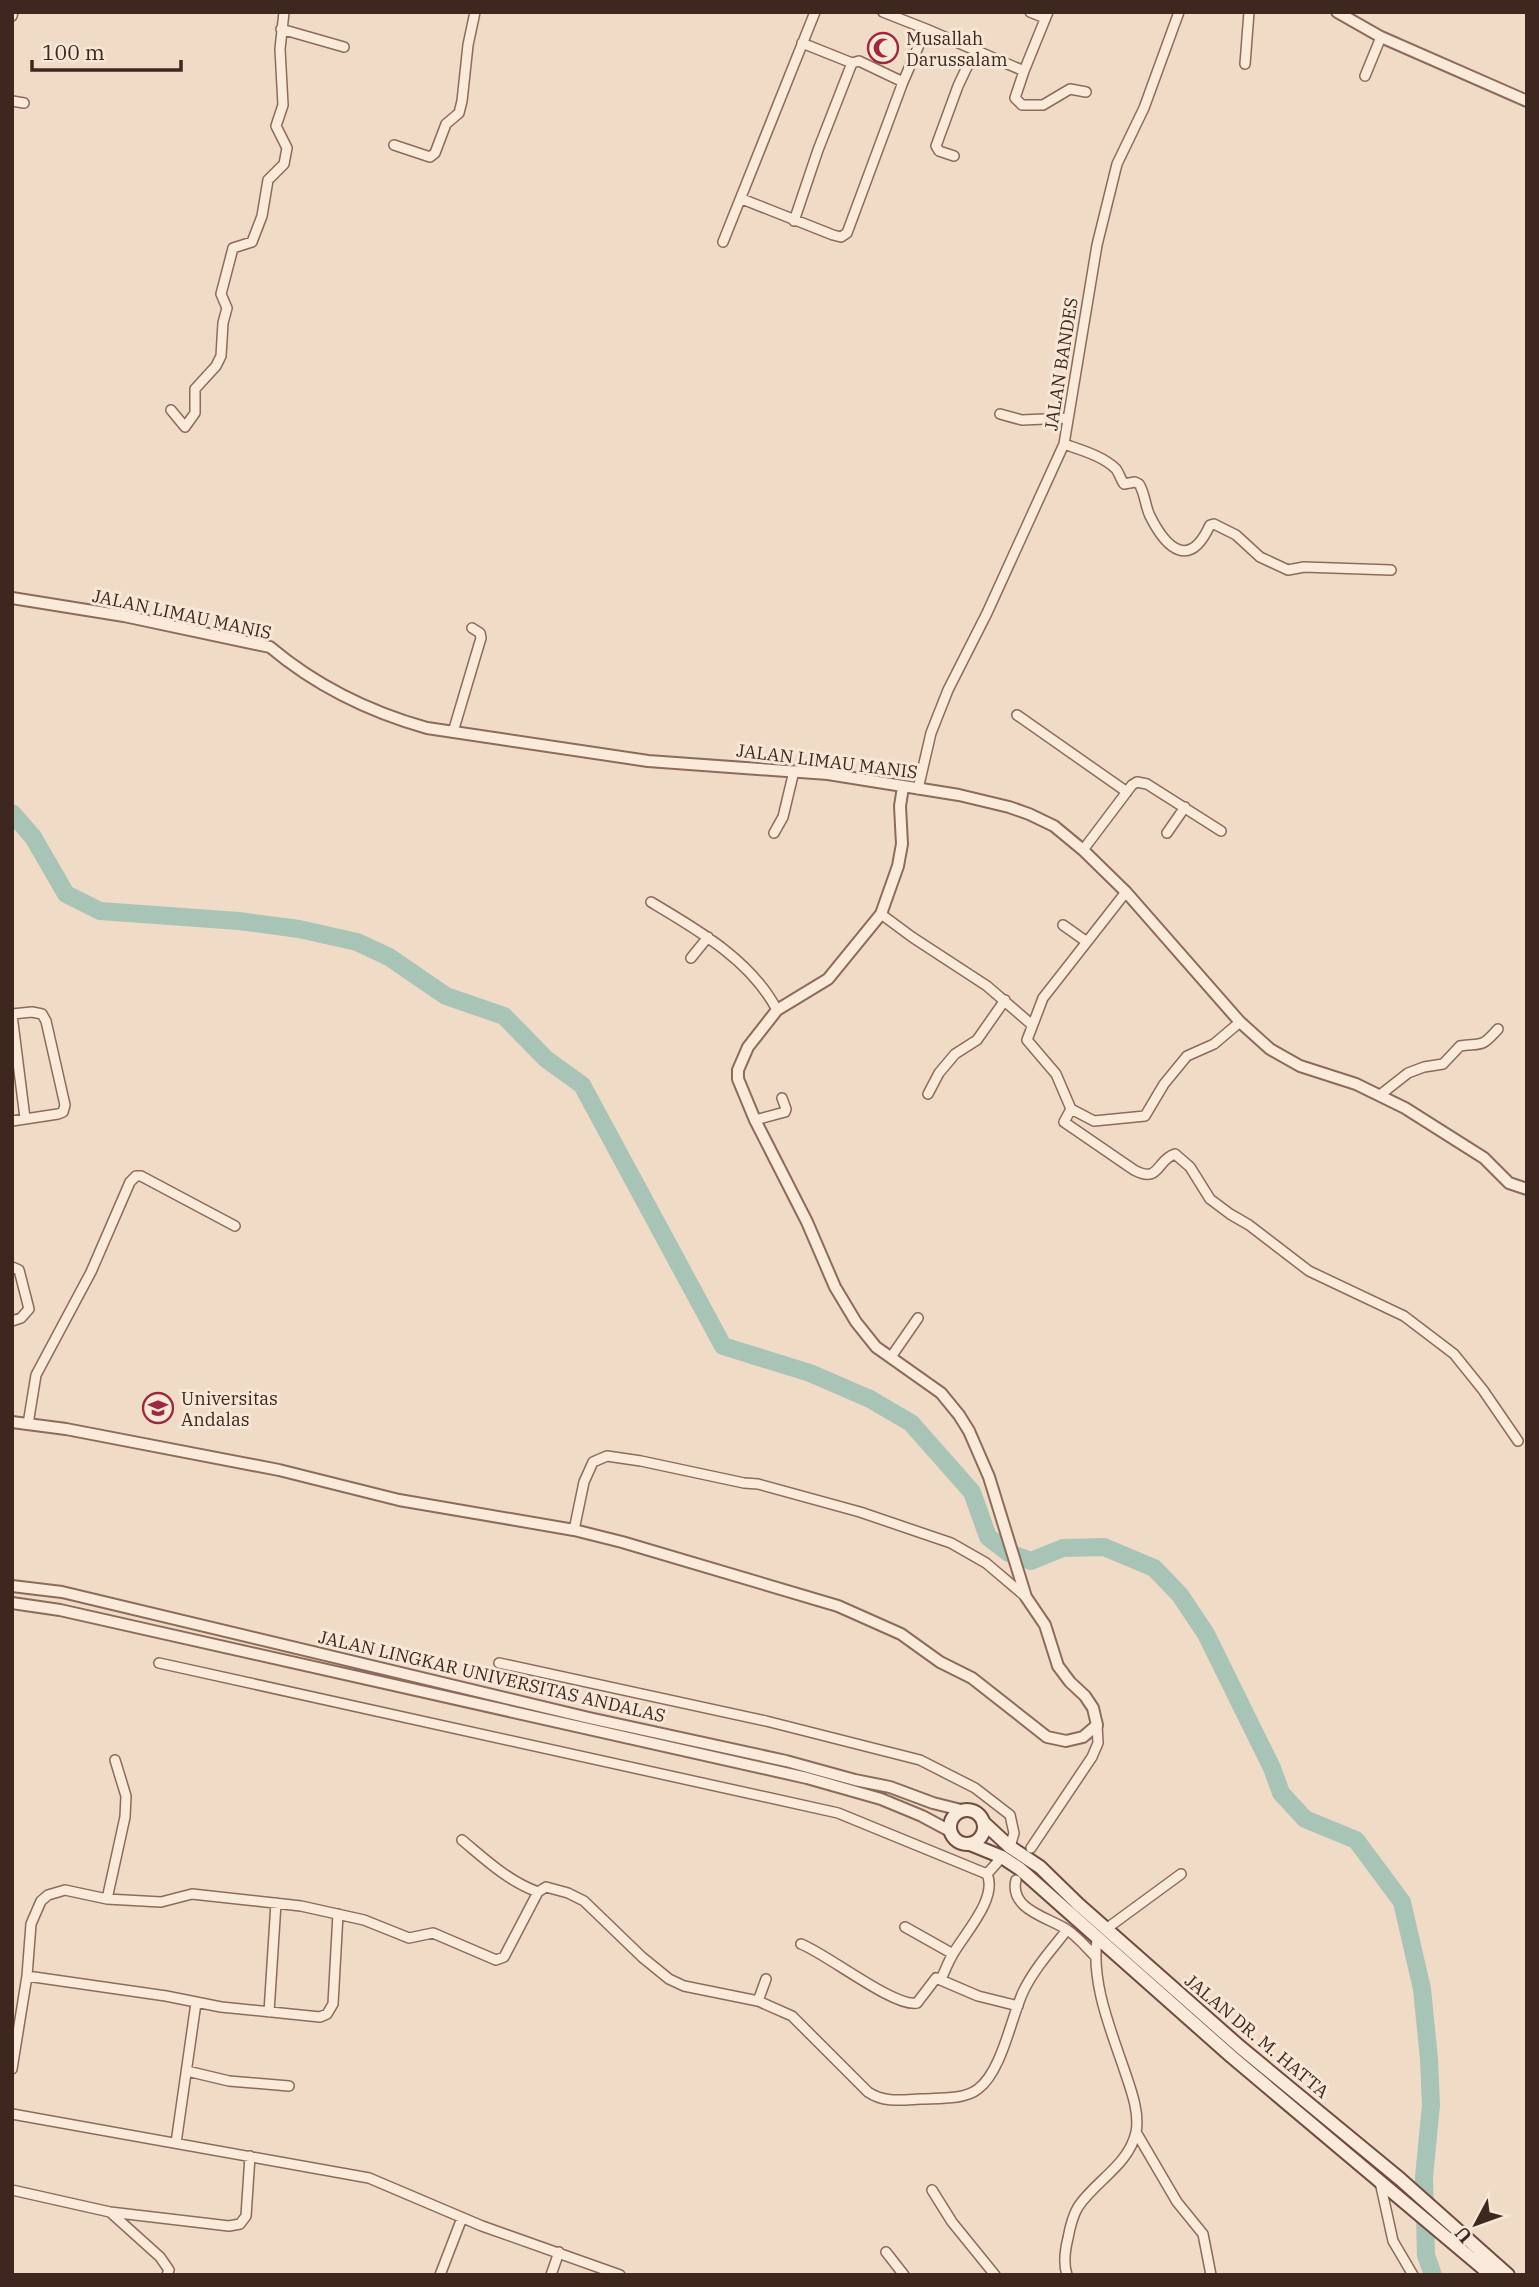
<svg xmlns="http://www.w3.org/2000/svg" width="1539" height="2287" viewBox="0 0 1539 2287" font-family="'IBM Plex Serif',serif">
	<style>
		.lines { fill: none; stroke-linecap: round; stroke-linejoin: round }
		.river { stroke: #a8c4b6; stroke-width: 18 }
		.minor-casing { stroke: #8d6b5a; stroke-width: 12 }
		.tertiary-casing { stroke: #8d6b5a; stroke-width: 14 }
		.secondary-casing { stroke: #6f4c3e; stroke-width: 16 }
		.minor { stroke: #faeada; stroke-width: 9 }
		.tertiary { stroke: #faeada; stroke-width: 10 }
		.secondary { stroke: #faeada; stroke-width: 12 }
		.labels { text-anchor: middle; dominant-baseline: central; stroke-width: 6; stroke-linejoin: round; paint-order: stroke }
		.poi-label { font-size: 18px; fill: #3d271f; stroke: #f7e7d6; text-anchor: start }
		.street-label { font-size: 18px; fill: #3d271f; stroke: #f7e7d6 }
	</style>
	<rect width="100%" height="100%" fill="#f0dbc6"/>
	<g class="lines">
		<path class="river" d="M12,813L33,837L66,894L100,911L239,921L299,929L357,942L389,957L446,996L504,1016L546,1059L582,1085L723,1346L810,1373L870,1399L911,1423L972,1492L988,1537L1009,1553L1031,1561L1063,1548L1104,1547L1154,1568L1180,1595L1206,1634L1272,1768L1281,1793L1305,1819L1356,1840L1402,1902L1422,1989L1429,2059L1431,2105L1424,2177L1426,2255L1433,2275"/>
		<g class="minor-casing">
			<path id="minor" d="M1030,12L1045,18
				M12,16L13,12
				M281,29L344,47
				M926,29L1024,71L1015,98L1022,105H1043L1070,89L1086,92
				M802,43L852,63
				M1245,64L1249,12
				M1024,71L1048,12
				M1365,76L1381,37
				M12,101L24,103
				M394,145L430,157L435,153L446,124L459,113L462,101L468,45L475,12
				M954,156L939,151L936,146L958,86L975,50
				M742,199L833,235L841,237L847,233L903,82L926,29L883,12
				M794,221L818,150L852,63L859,61L903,82
				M723,242L815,12
				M171,410L185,427L195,413V389L216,366L221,356L223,323L227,308L221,294L233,248L252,242L262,216L268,180L284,164L287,148L276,126L283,105L280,49L284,12
				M1000,414L1022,420L1067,418
				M1064,444C1081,450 1103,456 1116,469C1119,473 1121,480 1124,484L1135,482L1139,484C1145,493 1145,506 1150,516C1167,550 1190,569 1210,525L1214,524L1236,535L1260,557L1288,570L1304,567L1391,570
				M1017,715L1127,792
				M453,732L481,638L480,633L472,628
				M918,789L931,733L948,690L987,613L1064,444L1097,245L1117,164L1144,108L1179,12
				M774,833L783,817L794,771
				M1167,833L1185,807
				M1083,850L1132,785L1137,782L1147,784L1221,831
				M1126,892L1043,998L1027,1040L1056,1074L1071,1109L1094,1121L1145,1116L1164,1084L1187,1056L1214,1044L1240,1022
				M651,902C698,930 751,960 777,1010
				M881,914L912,937L987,986L1031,1024
				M1063,925L1087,942
				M691,958L708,937
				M12,1014L32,1012L42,1014L46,1021L65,1105L63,1112L58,1114L12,1121
				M12,1015L25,1118
				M928,1094L939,1073L955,1054L977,1040L1005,1000
				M1380,1095L1408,1073L1424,1067L1443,1064L1460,1046C1483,1043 1481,1048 1498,1029
				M1071,1109L1064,1122L1134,1170C1160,1184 1156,1160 1175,1154L1190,1167L1210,1199L1230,1214L1249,1225L1309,1271L1404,1316L1454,1354L1483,1390L1518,1441
				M755,1120L785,1112L786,1109L782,1098
				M12,1267L19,1270L29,1309L21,1318L12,1321
				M891,1357L918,1318
				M28,1424L36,1375L91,1272L130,1182L136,1176H141L235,1226
				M574,1530L584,1482L593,1462L607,1456L641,1461L744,1483L758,1484L860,1512L951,1543L986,1563L1026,1597
				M159,1663L838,1813L987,1874L1002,1857
				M499,1663L766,1721L920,1760L975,1788L1010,1815L1014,1833L1010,1847
				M462,1840C486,1860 508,1881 538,1892
				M1031,1848L1092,1757L1098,1743L1097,1725
				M1016,1880C1009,1909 1047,1917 1066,1929C1077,1936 1086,1947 1095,1956
				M107,1899L125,1817L126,1796L115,1760
				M905,1927L953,1954
				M1106,1929L1181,1874
				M801,1944C827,1954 895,2008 917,2003L936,1978L978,1996L1018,2006
				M27,1976L166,1996L221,2007L320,2017L327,2014L333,2004L338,1914
				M941,1979C945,1971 948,1962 953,1954C965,1933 998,1898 987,1874
				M758,2001L766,1979
				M269,2012L276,1903
				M12,2069L27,1976L31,1924L41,1901L48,1895L65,1890L107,1899L161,1902L192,1894L301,1906L364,1920L409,1938L433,1933L496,1960L504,1957L538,1892L546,1887L568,1893L584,1901L642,1957L669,1979L684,1986L758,2001L792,2016L868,2092C884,2103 902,2100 920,2099C938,2098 964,2100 978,2089C1002,2071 1011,2018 1023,1992C1034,1969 1052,1949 1067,1930
				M187,2071L229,2081L289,2086
				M12,2114L369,2178L482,2226L620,2275
				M1136,2132L1177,2202L1203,2234L1211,2275
				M176,2143L196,2003
				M1380,2182L1393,2241L1413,2275
				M12,2190L110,2212L160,2257L169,2270L167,2275
				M932,2190L952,2222L995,2275
				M110,2212L229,2226L240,2224L246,2216L250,2156
				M886,2252L904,2275
				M440,2275L462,2218
				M551,2275L559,2252
				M1067,2275C1063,2263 1065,2250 1068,2238C1070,2227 1072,2217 1078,2207C1095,2181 1129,2165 1136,2132C1140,2112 1130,2087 1124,2069C1110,2028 1091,1982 1097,1939"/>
		</g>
		<g class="tertiary-casing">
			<path id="tertiary" d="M1337,12L1381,37L1527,101
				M12,598L124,616L270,647C315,685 370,712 427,728L648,761L828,774L959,795L1009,807L1029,814L1054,826L1083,850L1126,892L1240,1022L1270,1049L1300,1066L1356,1084L1405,1108L1484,1158L1509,1183L1527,1189
				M12,1422L66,1429L279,1470L399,1500L574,1530L622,1542L838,1606L901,1634L940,1662L972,1678L1047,1737L1066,1741L1083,1737L1097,1725L1093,1708L1085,1696L1070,1682L1058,1666L1045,1625L1026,1597L989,1477L969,1431L959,1415L941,1393L876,1347L856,1322L835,1287L807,1222L755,1120L738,1079V1070L748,1047L777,1010L828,979L881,914L898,866L902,844L900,806L903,787
				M12,1586L62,1592L589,1718L786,1761L855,1780L890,1787L933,1803L961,1810
				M12,1603L60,1610L807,1778L881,1799L922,1816L950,1831"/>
		</g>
		<g class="secondary-casing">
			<path id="secondary" d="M950 1827a17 17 0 1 1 34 0a17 17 0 1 1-34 0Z
				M983,1822L1010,1847L1040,1867L1078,1904L1240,2047L1400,2179L1508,2275
				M970,1844L1002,1857L1020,1869L1232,2057L1491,2275"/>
		</g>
		<use href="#minor" class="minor"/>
		<use href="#tertiary" class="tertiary"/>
		<use href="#secondary" class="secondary"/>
	</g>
	<defs>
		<g id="mosque-ring" transform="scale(1.575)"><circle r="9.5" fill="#f7e7d6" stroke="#9f2841" stroke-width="1.5"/><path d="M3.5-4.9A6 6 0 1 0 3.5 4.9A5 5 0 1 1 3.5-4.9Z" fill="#9f2841"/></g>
		<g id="university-ring" transform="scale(1.575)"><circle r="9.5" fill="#f7e7d6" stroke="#9f2841" stroke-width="1.5"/><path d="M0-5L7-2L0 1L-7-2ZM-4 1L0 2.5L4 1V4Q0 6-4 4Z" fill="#9f2841"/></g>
	</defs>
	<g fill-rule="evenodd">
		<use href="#mosque-ring" x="883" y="48"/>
		<use href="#university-ring" x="158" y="1408"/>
	</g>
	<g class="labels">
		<g class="poi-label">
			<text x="906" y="38">Musallah<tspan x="906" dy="21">Darussalam</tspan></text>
			<text x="181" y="1398">Universitas<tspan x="181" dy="21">Andalas</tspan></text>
		</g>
		<g class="street-label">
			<text transform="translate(1061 364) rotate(-81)">JALAN BANDES</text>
			<text transform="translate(182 614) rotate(12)">JALAN LIMAU MANIS</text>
			<text transform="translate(827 761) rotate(7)">JALAN LIMAU MANIS</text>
			<text transform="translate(492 1676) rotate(13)">JALAN LINGKAR UNIVERSITAS ANDALAS</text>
			<text transform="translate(1257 2036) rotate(40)">JALAN DR. M. HATTA</text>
		</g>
	</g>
	<rect width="1539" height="2287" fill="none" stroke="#3d271f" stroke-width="28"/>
	<g transform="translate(1476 2224) rotate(229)" stroke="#f7e7d6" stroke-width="5" paint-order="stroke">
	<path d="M0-5L12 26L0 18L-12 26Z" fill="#3d271f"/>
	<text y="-10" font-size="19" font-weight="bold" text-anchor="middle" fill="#3d271f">U</text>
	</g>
	<path d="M32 60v10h149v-10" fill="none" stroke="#3d271f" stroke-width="3.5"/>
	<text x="42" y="60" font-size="21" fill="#3d271f" stroke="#f7e7d6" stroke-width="5" paint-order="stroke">100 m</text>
</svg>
